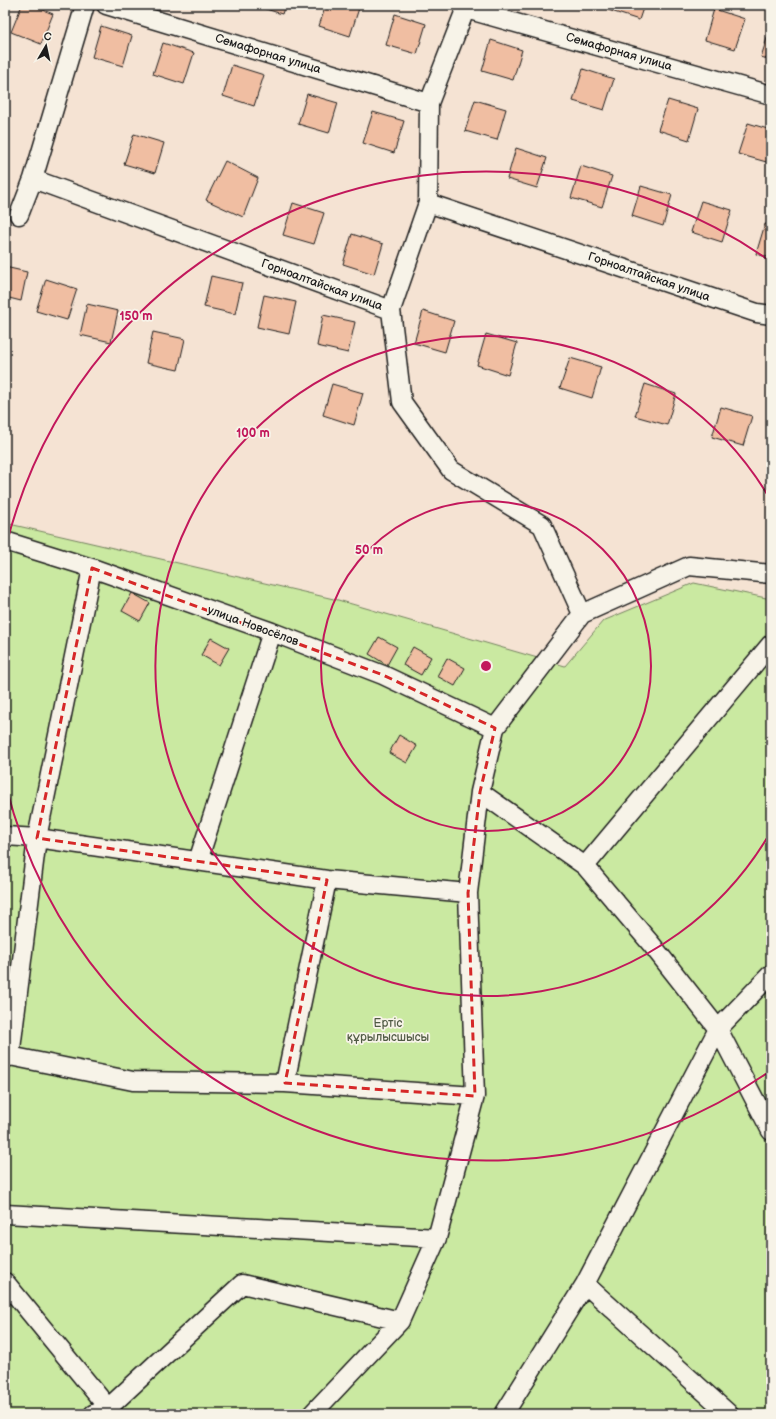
<svg xmlns="http://www.w3.org/2000/svg" width="776" height="1419" viewBox="0 0 776 1419" font-family="'Balsamiq Sans',sans-serif">
	<style>
		.garden { fill: #cae9a1; stroke: #73825e }
		.building { fill: #f0bea2; stroke: #1c1c1c }
		.lines { fill: none; stroke-linecap: round; stroke-linejoin: round }
		.minor-casing { stroke: #1c1c1c; stroke-width: 21 }
		.minor { stroke: #f7f3e8; stroke-width: 18 }
		.marked { fill: none; stroke: #d62828; stroke-width: 3; stroke-dasharray: 8 5; stroke-linejoin: round }
		.ring { fill: none; stroke: #c2185b; stroke-width: 2 }
		.labels { text-anchor: middle; dominant-baseline: central; stroke-width: 3.5; stroke-linejoin: round; paint-order: stroke }
		.street-label { font-size: 12px; fill: #1c1c1c; stroke: #f7f3e8 }
		.park-label { font-size: 12px; fill: #505a44; stroke: #f7f3e8 }
		.centre { fill: #c2185b; stroke: #f7f3e8; stroke-width: 2 }
		.ring-label { font-size: 12px; text-anchor: middle; font-weight: bold; fill: #c2185b; stroke: #f7f3e8; stroke-width: 3.5; stroke-linejoin: round; paint-order: stroke }
	</style>
	<rect width="100%" height="100%" fill="#f5e3d3"/>
	<filter id="ink" filterUnits="userSpaceOnUse"><feTurbulence type="fractalNoise" baseFrequency=".025" numOctaves="2"/><feDisplacementMap in="SourceGraphic" scale="8" xChannelSelector="R" yChannelSelector="G"/><feConvolveMatrix kernelMatrix="1 2 1 2 8 2 1 2 1" color-interpolation-filters="sRGB"/></filter>
	<g filter="url(#ink)">
		<path class="garden" d="M5,523L338,600L565,666L603,621L694,583L771,599V1414H5Z"/>
		<path class="building" d="M22,5H31L53,14L41,44L11,32Z
			M253,5H285L282,14Z
			M326,5H360L350,36L319,26Z
			M610,5H644L639,20L608,10Z
			M714,9L745,19L735,49L705,40Z
			M395,14L426,24L417,54L386,45Z
			M101,26L132,36L123,66L92,57Z
			M771,26V60L761,57Z
			M491,40L522,50L513,80L482,71Z
			M163,43L194,53L184,84L153,74Z
			M232,65L264,75L254,106L223,96Z
			M583,69L614,79L604,110L573,101Z
			M5,91L9,93L5,101Z
			M307,94L338,103L329,133L298,124Z
			M475,100L506,109L497,140L465,131Z
			M668,100L698,109L689,140L658,130Z
			M373,112L404,121L394,153L363,143Z
			M748,123L771,130V159L770,163L738,154Z
			M134,134L164,143L155,173L124,164Z
			M516,148L547,158L537,188L507,179Z
			M225,161L258,178L243,217L206,200Z
			M581,166L612,176L602,207L571,198Z
			M641,186L672,195L663,226L632,216Z
			M701,201L732,210L722,242L691,232Z
			M293,203L324,213L314,244L283,235Z
			M765,224L771,225V258L756,254Z
			M352,234L383,244L374,274L343,264Z
			M5,267L27,272L21,301L5,297Z
			M211,276L242,283L235,314L204,307Z
			M46,279L77,289L67,320L36,311Z
			M264,295L296,302L289,334L257,327Z
			M87,304L118,311L111,342L80,335Z
			M423,311L454,321L445,352L414,343Z
			M323,315L355,322L348,353L317,346Z
			M153,332L185,339L178,370L146,363Z
			M486,334L517,343L508,375L477,365Z
			M570,358L601,367L592,398L560,388Z
			M332,384L363,393L354,425L323,415Z
			M645,384L676,394L667,425L635,416Z
			M721,407L752,416L743,446L712,437Z
			M132,593L150,603L140,621L122,611Z
			M379,637L397,647L387,665L369,654Z
			M211,638L229,648L219,665L201,655Z
			M413,647L431,657L421,675L403,665Z
			M447,658L465,668L455,686L437,676Z
			M399,735L417,746L407,763L389,753Z"/>
		<g class="lines">
			<g class="minor-casing">
				<path id="minor" d="M106,5L429,103
					M466,9L771,95
					M33,179L391,310L428,203L757,313L771,315
					M428,203L429,103L467,5
					M19,215L33,179L85,5
					M391,310L402,402L451,470L542,525L582,614
					M5,541L92,568L272,632L383,675L495,728
					M480,792L585,866L652,945L718,1029L771,1131
					M5,836L37,838L327,880L468,893
					M198,861L272,632
					M585,866L771,644
					M5,1055L133,1081L285,1083L475,1096
					M10,1057L37,838L92,568
					M285,1083L327,880
					M5,1214L437,1238
					M5,1282L113,1414
					M585,1284L729,1414
					M93,1414L108,1408L242,1284L400,1321
					M312,1414L400,1321L437,1238L475,1096L468,893L480,792L495,728L582,614L689,566L771,574
					M504,1414L585,1284L718,1029L771,974"/>
			</g>
			<use href="#minor" class="minor"/>
		</g>
	</g>
	<path class="marked" d="M92,568L383,675L495,728L480,792L468,893L475,1096L285,1083L327,880L37,838Z"/>
	<g class="ring">
		<circle cx="486" cy="666" r="165"/>
		<path d="M770 833A330 330 0 1 1 770 499"/>
		<path d="M770 1071A495 495 0 0 1 6 786M6 546A495 495 0 0 1 770 261"/>
	</g>
	<g class="labels">
		<g class="street-label">
			<text transform="translate(619 52) rotate(16)">Семафорная улица</text>
			<text transform="translate(268 54) rotate(17)">Семафорная улица</text>
			<text transform="translate(649 277) rotate(19)">Горноалтайская улица</text>
			<text transform="translate(322 285) rotate(20)">Горноалтайская улица</text>
			<text transform="translate(253 626) rotate(20)">улица Новосёлов</text>
		</g>
		<g class="park-label">
			<text x="388" y="1023">Ертіс<tspan x="388" dy="14">құрылысшысы</tspan></text>
		</g>
	</g>
	<circle cx="486" cy="666" r="6" class="centre"/>
	<g class="ring-label">
		<text x="136" y="320">150 m</text>
		<text x="253" y="437">100 m</text>
		<text x="369" y="554">50 m</text>
	</g>
	<rect width="776" height="1419" fill="none" stroke="#f7f3e8" stroke-width="20"/>
	<rect x="10" y="10" width="756" height="1399" fill="none" stroke="#1c1c1c" stroke-width="1.5" filter="url(#ink)"/>
	<g transform="translate(46 46) rotate(9)" stroke="#f7f3e8" stroke-width="3" paint-order="stroke">
	<path d="M0-3L7 15L0 10L-7 15Z" fill="#1c1c1c"/>
	<text y="-6" font-size="11" font-weight="bold" text-anchor="middle" fill="#1c1c1c">С</text>
	</g>
</svg>
